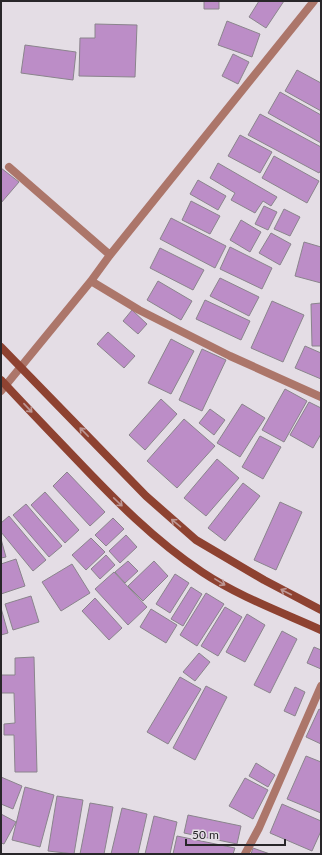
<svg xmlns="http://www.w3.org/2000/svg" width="322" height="855" viewBox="0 0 322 855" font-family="Lato,sans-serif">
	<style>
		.building { fill: #bc8dc7; stroke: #8a848c }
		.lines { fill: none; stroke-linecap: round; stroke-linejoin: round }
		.street { stroke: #ac766a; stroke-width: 8 }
		.secondary { stroke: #8e4231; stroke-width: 8 }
		.oneway { stroke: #bd9794 }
	</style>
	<rect width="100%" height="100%" fill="#e4dde5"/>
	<path class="building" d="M204,1H219V9H204Z
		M259,1H284L266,28L249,17Z
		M227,21L260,34L252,57L218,45Z
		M95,24L137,25L135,77L79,76L80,38H95Z
		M25,45L76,52L73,80L21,73Z
		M233,54L249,62L238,84L222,76Z
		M297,70L321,83V111L285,91Z
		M280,92L321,115V143L268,113Z
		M260,114L321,147V170L319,173L248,135Z
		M240,135L272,152L260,173L228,156Z
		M274,156L319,181L307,203L262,178Z
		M218,163L277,197L271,206L263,201L255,213L231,200L235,193L210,178Z
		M1,168L19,182L1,203Z
		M198,180L226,196L218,210L190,194Z
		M191,201L220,216L210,234L182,220Z
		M264,206L277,212L268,230L255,224Z
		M284,209L300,217L290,236L274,229Z
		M171,218L226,246L215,268L160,239Z
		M241,220L261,232L250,252L230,240Z
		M271,233L291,244L280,265L259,253Z
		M304,242L321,247V283L295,276Z
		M230,247L272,268L262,289L220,269Z
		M160,248L204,270L193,290L150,268Z
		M220,278L259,297L249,316L210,296Z
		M158,281L192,301L181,320L147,300Z
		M205,300L250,321L241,340L196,319Z
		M272,301L304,315L283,362L251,348Z
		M321,303V346H312L311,304Z
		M132,310L147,324L138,334L123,321Z
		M108,332L135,356L124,368L97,344Z
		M171,339L194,351L171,394L148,383Z
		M305,346L321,353V379L295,368Z
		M202,349L226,360L202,411L179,400Z
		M285,389L307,401L284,442L262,430Z
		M161,399L177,414L145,450L129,435Z
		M309,402L321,408V434L313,448L290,435Z
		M242,404L265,418L240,457L217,443Z
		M210,409L225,420L214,435L199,423Z
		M184,419L215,446L177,488L147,461Z
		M260,436L281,447L263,479L242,467Z
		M217,459L239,478L206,516L184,498Z
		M67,472L105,512L90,526L53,486Z
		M243,483L260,496L225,541L208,528Z
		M45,492L79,530L65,543L31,505Z
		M280,502L302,512L276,570L254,560Z
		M26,504L62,546L49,557L13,515Z
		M9,516L46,560L33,571L1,532V523Z
		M113,518L124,529L106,546L95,535Z
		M126,535L137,547L120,563L109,551Z
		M91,538L105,552L86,570L72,555Z
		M1,539L6,557L1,558Z
		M106,555L115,565L100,579L91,569Z
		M16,559L25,586L1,594V564Z
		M128,561L138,571L125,583L115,572Z
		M154,561L168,576L143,601L128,586Z
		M72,564L90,593L61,611L42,582Z
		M114,572L147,607L128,625L95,589Z
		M175,574L189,583L170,613L156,604Z
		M191,587L202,594L183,626L171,619Z
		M206,593L224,604L197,646L180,635Z
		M31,596L39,622L13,630L5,604Z
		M95,598L122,628L109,640L82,611Z
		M225,607L242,617L218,656L201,646Z
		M1,608L8,633L1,635Z
		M151,609L177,625L166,643L140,627Z
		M247,614L265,625L245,662L226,652Z
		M282,631L297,639L270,693L254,685Z
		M314,647L321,650V669L307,663Z
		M199,653L210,662L195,681L183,672Z
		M34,657L37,772H15L14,735H4V724L15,723L14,693H1V675H15V658Z
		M180,677L201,689L168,744L147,732Z
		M206,686L227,697L195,760L173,748Z
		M295,687L305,692L295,716L284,711Z
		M319,709L321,710V744L306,737Z
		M306,756L321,762V813L287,799Z
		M256,763L275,775L268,787L249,776Z
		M1,777L22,786L13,809L1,804Z
		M245,778L268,790L253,819L229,806Z
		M25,787L54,795L40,847L12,840Z
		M57,796L83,800L74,854L48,851Z
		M90,803L113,807L104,854H80Z
		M282,804L321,821V831L312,851L270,833Z
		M122,808L147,814L138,854H111Z
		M1,814L16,822L4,844L1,843Z
		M188,815L241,826L237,844L184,833Z
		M154,816L177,822L170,854H145Z
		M177,836L235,848L233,854H173Z
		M253,848L270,854H251Z"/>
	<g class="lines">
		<path class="street" d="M9,167L110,255
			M91,281L139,310L230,356L321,397
			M1,391L91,281L110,255L314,1
			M245,854L259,828L321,686"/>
		<path class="secondary" d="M1,347L146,496L196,540L264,580L321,610
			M1,380C26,407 51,433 76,459C115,500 154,540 202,572C238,596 281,612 321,630"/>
	</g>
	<defs><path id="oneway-shaft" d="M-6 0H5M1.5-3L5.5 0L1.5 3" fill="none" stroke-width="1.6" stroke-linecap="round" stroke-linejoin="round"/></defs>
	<g class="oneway">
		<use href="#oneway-shaft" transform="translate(28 408) rotate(47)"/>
		<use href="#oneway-shaft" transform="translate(84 432) rotate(-134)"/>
		<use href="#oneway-shaft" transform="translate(118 502) rotate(44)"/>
		<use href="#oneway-shaft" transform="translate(176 523) rotate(-140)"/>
		<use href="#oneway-shaft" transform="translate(220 582) rotate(31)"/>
		<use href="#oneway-shaft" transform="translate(286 592) rotate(-153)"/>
	</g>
	<rect width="322" height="855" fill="none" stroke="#282629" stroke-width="4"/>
	<path d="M186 839v6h99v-6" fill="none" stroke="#282629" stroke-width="2"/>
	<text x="192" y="839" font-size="12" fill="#282629" stroke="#e4dde5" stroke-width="3" paint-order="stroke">50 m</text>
</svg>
